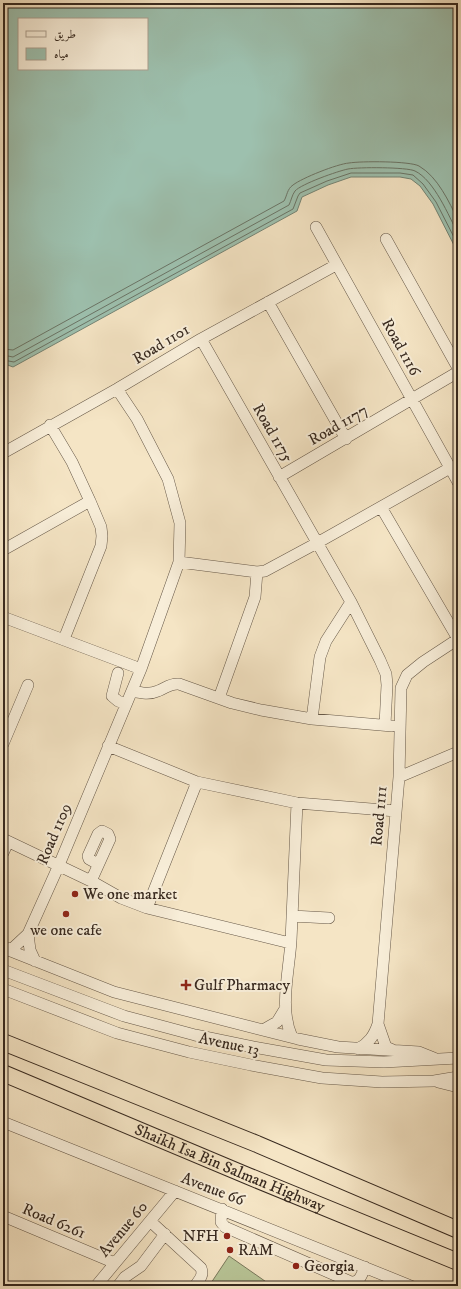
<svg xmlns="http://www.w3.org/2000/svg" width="461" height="1289" viewBox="0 0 461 1289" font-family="'IM FELL DW Pica',Amiri,serif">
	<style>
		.green { fill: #b8c597; stroke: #78775b }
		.water { fill: #9dc0ae; stroke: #748475; fill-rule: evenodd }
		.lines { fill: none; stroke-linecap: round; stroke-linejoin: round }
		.shore { stroke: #6a7466; stroke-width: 1 }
		.minor-casing { stroke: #665848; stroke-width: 12 }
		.highway-casing { stroke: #37291f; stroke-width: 18 }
		.minor { stroke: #f8eed9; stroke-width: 11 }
		.highway { stroke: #f5e5c5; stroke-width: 16 }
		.poi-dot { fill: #8f2418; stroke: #f8eed9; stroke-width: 1.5 }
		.labels { text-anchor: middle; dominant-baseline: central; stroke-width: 4; stroke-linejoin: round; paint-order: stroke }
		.street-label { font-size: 16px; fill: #37291f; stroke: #f8eed9 }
		.poi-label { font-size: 16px; fill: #37291f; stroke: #f8eed9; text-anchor: start }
	</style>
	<rect width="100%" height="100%" fill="#f5e5c5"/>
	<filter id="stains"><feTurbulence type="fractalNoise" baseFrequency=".005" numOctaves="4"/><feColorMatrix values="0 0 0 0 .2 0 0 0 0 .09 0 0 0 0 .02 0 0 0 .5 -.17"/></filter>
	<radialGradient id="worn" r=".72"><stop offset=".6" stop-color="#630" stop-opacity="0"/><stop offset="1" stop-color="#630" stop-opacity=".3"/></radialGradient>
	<path class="green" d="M229,1256L272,1286H209Z"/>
	<path class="water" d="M3,3H458V253L433,204L420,186L411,179L400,177H351L328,185L302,197L297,211L13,367L5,364L3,360ZM19,19H147V69H19Z"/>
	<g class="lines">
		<path class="shore" d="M3,349L13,350L284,201C287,196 287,189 293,185C302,178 337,164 349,163C361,161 410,161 419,166C438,177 449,202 458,220
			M3,355L13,357L289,205C291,201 292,195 295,191C301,184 338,171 348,169C358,167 407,167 415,171C434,180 449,216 458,234
			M3,360L14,362L293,209L298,196L300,193L327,181L351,173H400L413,175L423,184L436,202L458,245"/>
		<g class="minor-casing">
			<path id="minor" d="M316,227L458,482
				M386,239L458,368
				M268,302L346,439
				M201,339L351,602L380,660L386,674L387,685L385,725
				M50,425L72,462L90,501L101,527L102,536L101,546L64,639
				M3,453L117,389L201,339L336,265
				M279,477L458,372
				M3,550L90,501
				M179,562L257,572L265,571L317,543L450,468
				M3,617L141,669
				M118,673L112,696L118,701L126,704
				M132,691C141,693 149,695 158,691C166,688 170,683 179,684L232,703L261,710L312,719L392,726
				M219,698L255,597L257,572
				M312,719L320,657L326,641L351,602
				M3,744L28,685
				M108,746L197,782L297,803L396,811
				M399,777L458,752
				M3,839L91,881L121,898L147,908L290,943
				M3,853L8,842
				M91,881L110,839L108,834L102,831L98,834L88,856L89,859L98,864
				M147,908L197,782
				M292,916L329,918
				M28,934L30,950L35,961
				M3,948L114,992L298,1039L338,1047L419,1052L434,1058
				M7,949L13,948L28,934L59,865L141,669L179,562L180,523L168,479L137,419L117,389
				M3,970L124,1016L195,1035L253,1047L326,1060L384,1062L458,1058
				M3,989L117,1033L189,1052L251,1065L322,1078L382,1082L434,1081L458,1077
				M378,1024L386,1047L393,1050
				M263,1030L277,1022L285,1009
				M292,1037C279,1009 289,972 291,941C293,895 295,849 297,803
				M358,1049C369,1043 374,1036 378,1024L399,777L401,688L407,675L423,662L458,639L381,507
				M438,1082L458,1087
				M3,1122L411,1286
				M222,1209L221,1222L225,1227L351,1282C360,1283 362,1274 365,1267
				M3,1216L115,1263
				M150,1221L201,1268C204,1276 199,1280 195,1286
				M96,1286L175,1191
				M118,1286L125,1277L141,1266L165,1234"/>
		</g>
		<g class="highway-casing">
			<g id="highway">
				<path d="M3,1042L257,1144L458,1230"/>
				<path id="s1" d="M3,1073L248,1176L458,1262"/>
			</g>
		</g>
		<use href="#minor" class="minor"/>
		<use href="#highway" class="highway"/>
	</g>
	<g class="poi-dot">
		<circle cx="75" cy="894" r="4"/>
		<circle cx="66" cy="914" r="4"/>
		<path d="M184 979h4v4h4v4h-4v4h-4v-4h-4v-4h4z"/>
		<circle cx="227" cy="1236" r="4"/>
		<circle cx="230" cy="1250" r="4"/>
		<circle cx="296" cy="1266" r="4"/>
	</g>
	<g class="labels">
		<g class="street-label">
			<text transform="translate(161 344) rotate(-31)">Road 1101</text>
			<text transform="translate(401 347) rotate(61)">Road 1116</text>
			<text transform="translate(338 425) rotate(-30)">Road 1177</text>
			<text transform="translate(273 433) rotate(60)">Road 1175</text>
			<text transform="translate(379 816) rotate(-85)">Road 1111</text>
			<text transform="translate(54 834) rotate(-67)">Road 1109</text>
			<text transform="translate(229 1044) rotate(12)">Avenue 13</text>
			<text stroke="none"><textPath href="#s1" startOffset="246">Shaikh Isa Bin Salman Highway</textPath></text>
			<text transform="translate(213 1189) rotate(21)">Avenue 66</text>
			<text transform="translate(54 1221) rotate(23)">Road 6261</text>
			<text transform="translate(123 1229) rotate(-50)">Avenue 60</text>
		</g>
		<g class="poi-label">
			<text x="83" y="894">We one market</text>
			<text x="66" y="930" text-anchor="middle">we one cafe</text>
			<text x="194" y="985">Gulf Pharmacy</text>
			<text x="219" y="1236" text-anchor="end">NFH</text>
			<text x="238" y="1250">RAM</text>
			<text x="304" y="1266">Georgia</text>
		</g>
	</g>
	<rect width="461" height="1289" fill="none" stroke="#f5e5c5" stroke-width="16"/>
	<rect x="4" y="4" width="453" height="1281" fill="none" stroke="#37291f" stroke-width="2"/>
	<rect x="8" y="8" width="445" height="1273" fill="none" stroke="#37291f"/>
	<rect x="18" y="18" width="130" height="52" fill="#f8eed9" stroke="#ab9f8f"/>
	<rect x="26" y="31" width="20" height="6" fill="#f8eed9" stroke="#ab9f8f"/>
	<text x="54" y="38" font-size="12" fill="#37291f">طريق</text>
	<rect x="26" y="48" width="20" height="12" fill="#9dc0ae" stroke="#ab9f8f"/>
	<text x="54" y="58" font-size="12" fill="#37291f">مياه</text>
	<rect width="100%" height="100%" filter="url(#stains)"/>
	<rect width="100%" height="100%" fill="url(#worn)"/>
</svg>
